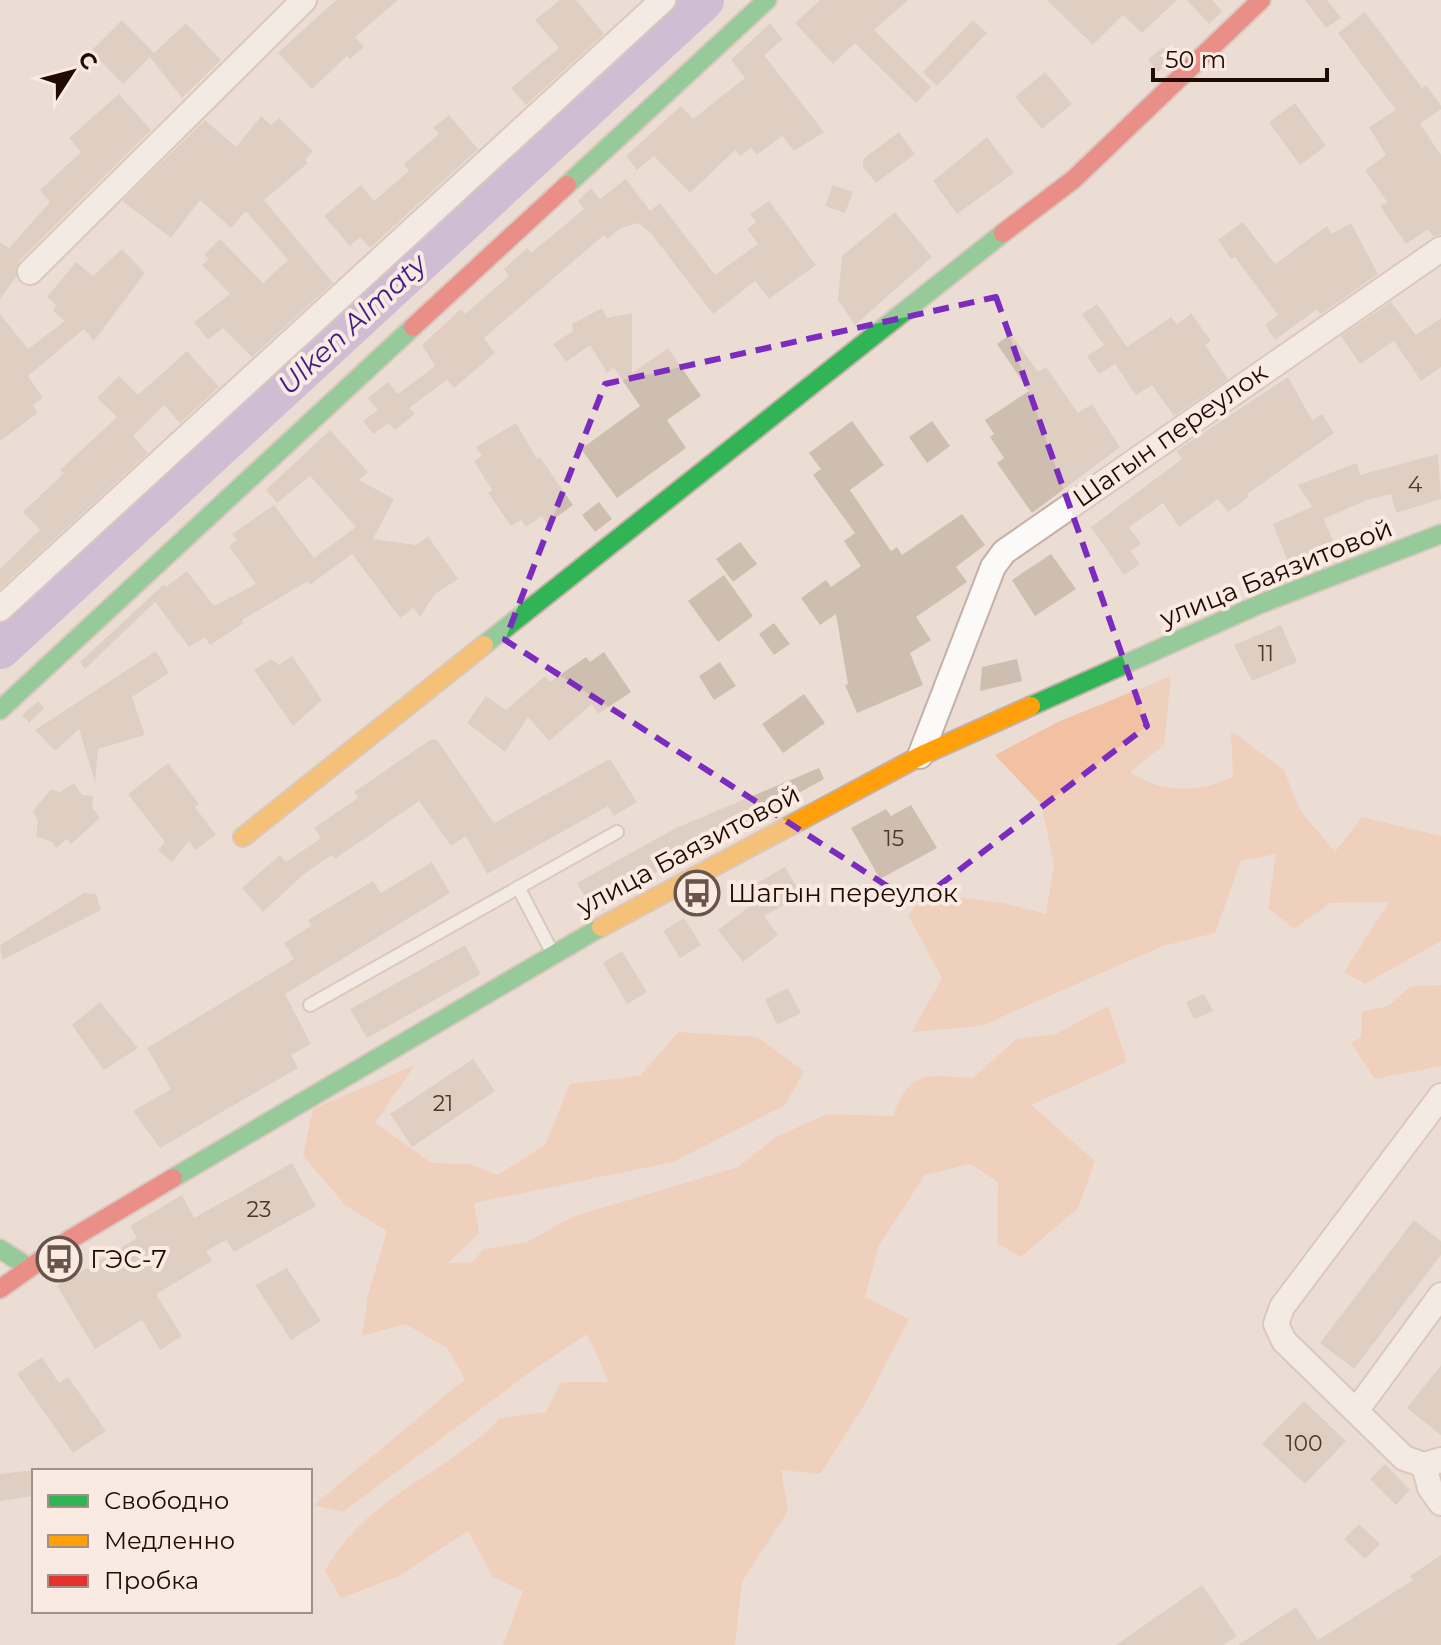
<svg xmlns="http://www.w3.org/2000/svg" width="1441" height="1645" viewBox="0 0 1441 1645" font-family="Montserrat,sans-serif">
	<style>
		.green { fill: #f2c0a2 }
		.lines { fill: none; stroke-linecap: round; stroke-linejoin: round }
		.river { stroke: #aa98d6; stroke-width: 42 }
		.building { fill: #cebeaf }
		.lane-casing { stroke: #c4b0a5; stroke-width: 16 }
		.street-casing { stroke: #c4b0a5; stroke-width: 28 }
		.fast-casing { stroke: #c4b0a5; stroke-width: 22 }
		.slow-casing { stroke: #c4b0a5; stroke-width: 22 }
		.jam-casing { stroke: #c4b0a5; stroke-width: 22 }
		.lane { stroke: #fcfaf9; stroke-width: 12 }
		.street { stroke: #fcfaf9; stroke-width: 24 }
		.fast { stroke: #30b455; stroke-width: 18 }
		.slow { stroke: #ff9f0a; stroke-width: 18 }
		.jam { stroke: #e5322d; stroke-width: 18 }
		.marked { fill: none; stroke: #7b2cbf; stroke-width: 6; stroke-dasharray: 16 10; stroke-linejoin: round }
		.labels { text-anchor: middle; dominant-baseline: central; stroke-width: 8; stroke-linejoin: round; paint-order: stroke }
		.number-label { font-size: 22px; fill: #4c372c }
		.street-label { font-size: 26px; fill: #210a00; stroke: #f9eae2 }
		.poi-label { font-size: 26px; fill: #210a00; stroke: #f9eae2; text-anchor: start }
		.water-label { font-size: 28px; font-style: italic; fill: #431c8a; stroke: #f9eae2 }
	</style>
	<rect width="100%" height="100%" fill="#ecddd4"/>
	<path class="green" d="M1171,676L1164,745L1130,772C1163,794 1197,793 1233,777L1231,731L1284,770L1300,810L1335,852L1362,817L1441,836V941L1365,984L1344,972L1389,902L1330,903L1294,929L1268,908L1276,854L1241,861L1215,933L1163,946L981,1026L912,1032L942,978L908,915L928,893L1003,903L1046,914L1054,865L1041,804L995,755L1060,721Z
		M1441,985V1066L1375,1079L1351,1043L1361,1037L1362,1012L1388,1006L1411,986Z
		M1108,1006L1127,1062L1031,1105L1095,1161L1078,1208L1021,1257L997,1243L998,1182L970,1164L925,1175L879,1245L865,1297L909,1319L864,1406L820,1474L781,1470L788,1511L742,1582L735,1645H503L523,1591L493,1577L468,1531L399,1576L341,1598L325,1571C369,1492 443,1478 500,1418L546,1412L561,1382H609L587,1334L533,1370L343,1512L314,1505L465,1379L447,1348L405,1324L362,1336L368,1295L387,1231L346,1206L303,1156L313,1109L415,1065L375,1123L432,1163L469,1164L498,1175L545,1145L570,1084L640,1076L678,1032L757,1037L804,1071L785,1105L673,1162L474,1203L479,1233L448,1263L472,1262L484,1249L527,1242L572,1217L738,1167L776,1137L827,1114L893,1116C910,1068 928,1076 973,1078L1016,1039L1056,1034Z"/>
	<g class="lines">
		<path class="river" d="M0,648L703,0"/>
	</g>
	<path class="building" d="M336,0H398L355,37L364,47L350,59L347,56L312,89L278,53Z
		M560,0H576L604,34L526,105L511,88L559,48L535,20Z
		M820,0H908L874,30L931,87L916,103L855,43L833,64L795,23Z
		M1047,0H1177L1142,33L1123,15L1093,45Z
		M1187,0H1212L1222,11L1209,24Z
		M1305,0H1327L1341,18L1326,28Z
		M1365,12L1422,88L1426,85L1441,106V109L1420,124L1441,155V234L1433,236L1428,229L1406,244L1380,206L1387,202L1365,170L1386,155L1369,127L1396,110L1338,33Z
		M122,20L154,53L186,23L221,60L182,98L150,57L123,84L91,51Z
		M973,20L987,33L937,86L923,72Z
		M770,23L783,39L764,55L824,132L794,151L782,136L757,155L751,148L740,156L735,150L690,193L654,156L637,170L626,156L681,106L693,119L745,78L731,60Z
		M1164,47L1172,58L1158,72L1148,59Z
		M1045,72L1072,104L1042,129L1015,97Z
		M119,94L151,130L19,261L16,277L0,299V242L9,248L50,202L40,190L81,152L69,138Z
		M1295,103L1326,146L1300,165L1269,122Z
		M449,115L478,149L370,248L360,237L350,246L324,216L361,185L374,201L409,171L404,164L439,134L433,128Z
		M261,116L271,125L279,118L313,151L305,160L308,163L264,200L333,283L252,357L223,328L208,340L194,322L230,294L202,265L209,259L204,255L220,239L263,283L288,260L246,211L231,228L200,200L171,238L122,201L205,120L236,147Z
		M899,132L915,154L876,183L863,167V159Z
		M987,137L1014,173L957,214L933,181Z
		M626,179L650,211L660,203L715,275L758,244L747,229L756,222L750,214L769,201L816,265L769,299L755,281L713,314L650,232L638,223L621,228L607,239L604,235L484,338L495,353L454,388L447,380L409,408L415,414L395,430L389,423L373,434L363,421L378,410L368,398L388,382L398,394L435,366L422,345L461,309L465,314L509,276L504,269L527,248L531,253L584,209L578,201L591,188L600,199Z
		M833,185L853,192L845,213L825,206Z
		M895,212L932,257L855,325L838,300L842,256Z
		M1243,222L1275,264L1327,226L1332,234L1351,223L1378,274L1321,314L1317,309L1275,340L1265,325L1278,315L1235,257L1231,259L1218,240Z
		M122,249L145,273L94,341L84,329L28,376L43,398L33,405L38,413L0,441V314L28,349L65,321L53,311L56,305L47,297L76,262L93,276Z
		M1391,302L1416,335L1441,318V367L1421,381L1394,341L1360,364L1341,336Z
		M1097,304L1127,347L1171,317L1177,324L1191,313L1211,341L1205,345L1228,379L1174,416L1152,385L1136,395L1115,364L1099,374L1087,356L1104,345L1082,314Z
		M602,308L607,318L632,313V373L668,348L701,396L667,420L686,448L617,498L581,449L640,406L614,368L607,373L590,345L566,362L553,344L573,331L572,324Z
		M1011,334L1038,372L1046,367L1078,413L1092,404L1120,447L1032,513L997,463L1004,458L990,437L994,434L985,420L1029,391L997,344Z
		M187,351L219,387L180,423L164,405L133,436L148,453L0,589V569L40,530L23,512L64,473L60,470L117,417L97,398L119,376L138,395Z
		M1288,377L1312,420L1322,414L1334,433L1247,494L1249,497L1228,512L1218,499L1179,527L1163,503L1129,527L1141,544L1131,551L1140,564L1124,575L1091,527L1182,459L1176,451Z
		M852,421L884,465L850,490L891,551L897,547L902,555L962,514L985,545L956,567L967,582L916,617L931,640L910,653L923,685L857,713L845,685L848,684L836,614L820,625L801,598L826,580L831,587L861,566L844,541L855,533L813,475L821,469L809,453Z
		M932,421L950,446L927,463L909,437Z
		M516,423L537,459L540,457L573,505L547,524L542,516L526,527L521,520L511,526L488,493L492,490L474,461L482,456L476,447Z
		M330,430L368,472L359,480L394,499L373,539L416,545L428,536L458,579L435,594L420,617L413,608L400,618L352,554L310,585L308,581L242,620L244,623L210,645L205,637L189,647L155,602L85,669L80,662L164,584L166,587L187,571L214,606L256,584L229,546L237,540L232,534L274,505L314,558L356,527L310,476L277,503L266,490Z
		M1438,454L1441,499L1396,513L1391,494L1367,500L1324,519L1334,543L1288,562L1273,524L1312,507L1298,485L1357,463L1360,475Z
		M599,502L612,519L595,532L582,515Z
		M740,542L757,564L733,582L716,559Z
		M1051,554L1076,589L1035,616L1012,580Z
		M724,575L753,616L718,642L688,601Z
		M774,623L790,644L774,655L759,634Z
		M1281,625L1297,662L1252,681L1234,645Z
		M156,651L169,673L132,697L145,735L98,749L95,782L79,729L55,751L35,730Z
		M604,652L631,692L598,714L592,704L549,741L528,717L505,752L467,723L486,696L506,710L545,676L550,682L586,657L590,662Z
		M292,656L322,700L293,726L254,670L271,659L279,665Z
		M1017,659L1022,681L980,691L982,667Z
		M720,662L736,686L714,700L699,676Z
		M804,694L825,723L783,753L762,724Z
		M38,701L44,708L29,723L22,715Z
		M430,740H437L494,823L610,759L637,802L614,816L608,806L487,874L466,836L451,846L419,801L335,859L332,855L304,874L263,912L242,888L280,855L286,862L321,838L314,828L358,798L354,792Z
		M168,763L199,804L195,807L216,835L195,850L189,841L172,862L158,850L165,842L128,794Z
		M819,768L824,779L591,908L577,883L676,828Z
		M74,783L82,795L93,796L92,807L100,818L71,844L67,839L56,848L52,842L36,836L38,820L33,811L51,789L60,792Z
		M911,805L937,848L880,879L851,828L886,809L891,816Z
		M432,862L450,893L285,994L311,1044L291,1055L298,1068L160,1148L133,1111L171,1089L147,1048L294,959L284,943L311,926L308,920L373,881L381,893Z
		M785,867L802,895L764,916L778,935L743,962L718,930L763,896L755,884Z
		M84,893L96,894L101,910L2,960L0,945Z
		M684,918L701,945L680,958L663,931Z
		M465,945L481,974L367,1038L350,1009Z
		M622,951L647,992L627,1004L603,963Z
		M788,988L801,1013L777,1025L765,999Z
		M1204,994L1213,1011L1194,1019L1186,1002Z
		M100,1002L138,1048L104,1070L72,1025Z
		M473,1059L495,1091L412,1147L390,1114Z
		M292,1163L316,1206L234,1252L226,1240L206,1251L212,1261L156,1294L182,1336L160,1350L142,1320L95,1349L57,1286L137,1238L130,1226L182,1195L194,1218Z
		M1414,1220L1441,1241V1255L1354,1369L1320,1343Z
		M287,1268L321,1321L291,1340L255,1285Z
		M42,1357L59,1383L68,1377L106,1431L73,1453L17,1374Z
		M1441,1365V1435L1407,1408Z
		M1304,1401L1346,1441L1305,1484L1262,1444Z
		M1385,1464L1410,1490L1396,1505L1370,1479Z
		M34,1470V1496L0,1501V1474Z
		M1359,1524L1380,1544L1365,1559L1344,1539Z
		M1441,1555V1645H1238L1296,1607L1318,1640L1413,1580L1410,1576Z
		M1202,1585L1237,1636L1223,1645H1116Z"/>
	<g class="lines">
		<g class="lane-casing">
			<path id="lane" d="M518,887L552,952
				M310,1005L617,832"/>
		</g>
		<g class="street-casing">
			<path id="street" d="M30,272L304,0
				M0,609L663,0
				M920,756L993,567L1004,552L1441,249
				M1441,1096L1282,1307L1276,1324L1284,1341L1404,1458L1424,1465L1441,1460
				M1356,1411L1441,1295
				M1424,1465L1430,1488L1441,1503"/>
		</g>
		<g class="fast-casing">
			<path id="fast" d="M567,185L767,0
				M484,645L1003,233
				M1031,706L1260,604L1441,534
				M0,710L413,327
				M173,1178L601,927
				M0,1249L28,1267"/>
		</g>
		<g class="slow-casing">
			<path id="slow" d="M243,837L484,645
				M601,927L920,756L1031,706"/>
		</g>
		<g class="jam-casing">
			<path id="jam" d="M1003,233L1074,179L1261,0
				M413,327L567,185
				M0,1289L69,1240L173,1178"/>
		</g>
		<use href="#lane" class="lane"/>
		<use href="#street" class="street"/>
		<use href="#fast" class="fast"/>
		<use href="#slow" class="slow"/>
		<use href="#jam" class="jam"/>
	</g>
	<path d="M0 0H1441V1645H0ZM996,297L1147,726L915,904L505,640L605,384Z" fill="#ecddd4" fill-opacity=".55" fill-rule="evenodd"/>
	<path class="marked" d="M996,297L1147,726L915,904L505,640L605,384Z"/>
	<defs>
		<g id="bus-ring" transform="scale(2.3)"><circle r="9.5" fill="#f9eae2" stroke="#68544a" stroke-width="1.5"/><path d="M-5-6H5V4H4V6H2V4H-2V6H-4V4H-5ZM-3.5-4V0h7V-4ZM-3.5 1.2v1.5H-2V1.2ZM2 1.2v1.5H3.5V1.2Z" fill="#68544a"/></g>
	</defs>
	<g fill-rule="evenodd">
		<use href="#bus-ring" x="697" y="893"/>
		<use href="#bus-ring" x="59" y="1259"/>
	</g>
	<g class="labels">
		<g class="number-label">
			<text x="1415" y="484">4</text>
			<text x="1266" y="653">11</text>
			<text x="894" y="838">15</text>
			<text x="443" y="1103">21</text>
			<text x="259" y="1209">23</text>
			<text x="1304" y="1443">100</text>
		</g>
		<g class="street-label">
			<text transform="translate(1170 435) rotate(-35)">Шагын переулок</text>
			<text transform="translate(1276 573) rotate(-22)">улица Баязитовой</text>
			<text transform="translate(688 850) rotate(-28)">улица Баязитовой</text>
		</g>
		<g class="poi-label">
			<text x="728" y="893">Шагын переулок</text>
			<text x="90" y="1259">ГЭС-7</text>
		</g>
		<g class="water-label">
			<text transform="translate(352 324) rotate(-43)">Ulken Almaty</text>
		</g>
	</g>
	<rect x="32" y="1469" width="280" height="144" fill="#f9eae2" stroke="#a39088" stroke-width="2"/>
	<rect x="48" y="1495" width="40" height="12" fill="#30b455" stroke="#a39088" stroke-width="2"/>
	<text x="104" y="1509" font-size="24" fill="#210a00">Свободно</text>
	<rect x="48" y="1535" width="40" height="12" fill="#ff9f0a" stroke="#a39088" stroke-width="2"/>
	<text x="104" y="1549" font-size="24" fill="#210a00">Медленно</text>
	<rect x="48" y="1575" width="40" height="12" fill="#e5322d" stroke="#a39088" stroke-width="2"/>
	<text x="104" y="1589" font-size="24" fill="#210a00">Пробка</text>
	<g transform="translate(72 72) rotate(54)" stroke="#f9eae2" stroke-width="6" paint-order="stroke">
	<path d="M0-6L14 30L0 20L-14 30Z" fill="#210a00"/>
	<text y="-12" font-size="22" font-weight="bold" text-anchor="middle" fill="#210a00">С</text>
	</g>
	<path d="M1153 68v12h174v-12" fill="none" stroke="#210a00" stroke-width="4"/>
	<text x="1165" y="68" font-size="24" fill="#210a00" stroke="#f9eae2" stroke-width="6" paint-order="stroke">50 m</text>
</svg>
